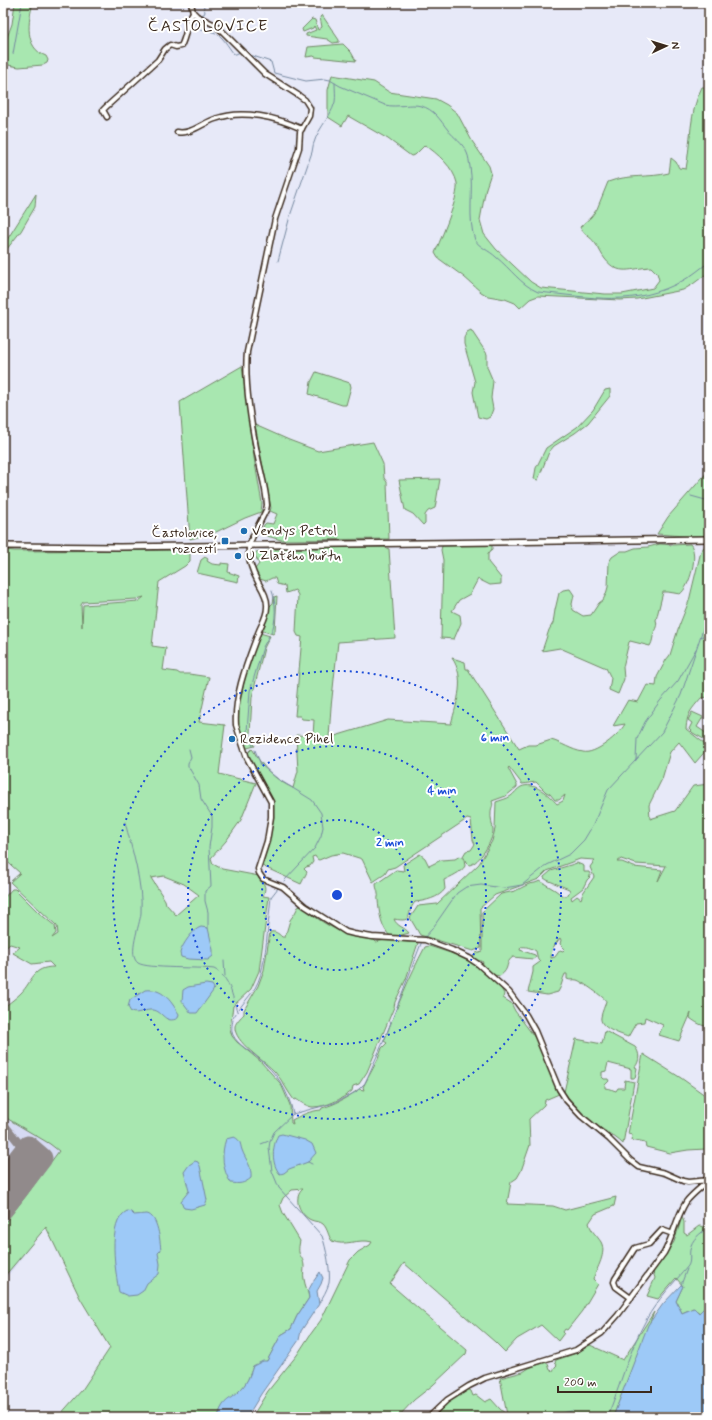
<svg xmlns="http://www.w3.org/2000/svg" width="712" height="1420" viewBox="0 0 712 1420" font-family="Mynerve,sans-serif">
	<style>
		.built { fill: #d6daf3 }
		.green { fill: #a8e7b0; stroke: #728867; fill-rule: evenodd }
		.water { fill: #9dc9f7; stroke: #7689a0 }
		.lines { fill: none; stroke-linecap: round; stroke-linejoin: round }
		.stream { stroke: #7689a0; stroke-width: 1 }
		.taxiway { stroke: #918a8b; stroke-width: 8 }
		.runway { stroke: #918a8b; stroke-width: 21 }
		.minor-casing { stroke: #3b2a1e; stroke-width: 7 }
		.major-casing { stroke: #3b2a1e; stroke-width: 8 }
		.minor { stroke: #fff; stroke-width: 4 }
		.major { stroke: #fff; stroke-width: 5 }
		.ring { fill: none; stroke: #1d4ed8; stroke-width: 2; stroke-dasharray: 2 4 }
		.poi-dot { fill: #1f6fb2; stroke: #fff; stroke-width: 1.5 }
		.labels { text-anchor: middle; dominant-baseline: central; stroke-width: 4; stroke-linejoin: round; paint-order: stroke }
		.poi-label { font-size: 14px; fill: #3b2a1e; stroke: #fff; text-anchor: start }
		.quarter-label { font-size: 16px; letter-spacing: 1px; fill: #3b2a1e; stroke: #fff }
		.centre { fill: #1d4ed8; stroke: #fff; stroke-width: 2 }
		.ring-label { font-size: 12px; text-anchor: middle; font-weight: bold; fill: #1d4ed8; stroke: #fff; stroke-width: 4; stroke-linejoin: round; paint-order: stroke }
	</style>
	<rect width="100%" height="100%" fill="#e7e9f8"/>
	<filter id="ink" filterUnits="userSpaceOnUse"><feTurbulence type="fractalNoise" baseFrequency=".025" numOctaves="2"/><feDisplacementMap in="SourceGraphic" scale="8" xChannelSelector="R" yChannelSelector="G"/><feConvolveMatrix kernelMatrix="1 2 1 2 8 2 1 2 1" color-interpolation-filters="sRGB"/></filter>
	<g filter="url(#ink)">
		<path class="built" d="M3,1103L61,1152L46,1226L3,1282Z"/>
		<path class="green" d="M15,3H33C28,21 24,48 46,56L48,60L47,63L43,65L19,67L3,64V48L12,24Z
			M322,15L339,40V42L333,43L327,39L306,36V34L316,30L314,26L313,28L303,32L302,29L312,19L315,20L318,30L322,27L320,17Z
			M343,44L351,52L356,61L315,57L314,56L306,57L308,47Z
			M332,75L374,82L389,92L436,99L447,105L457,113L472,141L489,166L491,173L486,188L480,220L484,234L496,249L531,282L541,288L605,294H622L653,288L659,280L657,273L651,267C631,268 619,277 605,259C601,254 599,248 595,243C591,237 583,234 580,227L591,217L597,209L608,182C628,174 650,178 669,173L671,158L676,162L679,168L686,169C691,142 689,112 702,87H704L709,91V272L693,284L683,290L637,299L620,300L538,296L530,299L520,308L515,303L505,299L488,296L481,292L464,277L438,258L435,253C441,238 459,198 457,183C454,168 437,153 425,145L415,155L411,156L388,139L348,116L342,126L328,117V90Z
			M36,194L35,207L21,231L3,254V246Z
			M471,330L487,354V367L493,381L491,398L493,409L490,417L486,419L478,417L473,392L475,382L464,344V338L467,332Z
			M242,366L254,458L262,503L261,512L245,518L214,533L190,539L180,402Z
			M316,372L350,383L351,387L346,405H342L309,394L311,382Z
			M610,389V396L588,423L575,433L554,446L549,452L538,480L534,479L536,468L546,448L577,427L593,410L605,390Z
			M255,425L289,440L318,451L373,442L383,464L384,478L387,482L389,539L281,540L260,534L264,525L266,523L273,524L277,514L270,511L271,508Z
			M709,470V536H684L657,534L668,517Z
			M440,479L435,508L428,511L425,515V523L423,525L413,514L405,510L399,480Z
			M708,542H709V697L701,698C691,710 687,713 686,729L709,747L695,763L679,742L670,752L662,779L649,805L650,819L675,811L693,786L709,784V970L708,973L709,972V1026C703,1027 695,1022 690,1018L691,1013L679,1041L659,1035L663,1025L645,1017L644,1022L636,1023L628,1037C620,1034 599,1028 601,1017C602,1011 605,1006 606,1001C605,998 581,981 577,980C573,979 571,981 567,979V974H565C562,980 562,986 558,992L547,995L528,992L533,972V967L540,962L538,960L536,951C531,948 526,946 521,947L520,950L535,955L536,957L533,959L513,957C504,963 511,968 500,976L494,975L482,966L483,963L482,961H477L472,958L476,953L482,951V912L484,910L501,894L515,891L529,884L535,883L540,881L555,890L563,896H567L570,891L569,889L547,880L544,878V877L551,871L577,863L584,866V872H589L590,874V877L587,880L583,888L571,897L572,900L577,896L581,899L583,893L594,877L590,867L595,860L580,859L547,871L539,879L495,895L480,908L481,948L473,951L420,935L410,918L418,906L437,904L479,864L492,841L495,829L496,802C501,800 507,799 511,796C514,794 517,789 521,787C534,781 549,795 557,804L563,801L565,795L559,800H555L550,794L546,792L536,782L522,784L509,767L508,768L517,785V787L506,796L492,801C494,806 491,807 491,812C490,818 493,825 493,831C493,840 479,864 469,865L466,862L463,856L466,851L471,850L475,844L473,840L471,820L467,819L395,867L388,869L385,874L373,882L362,859L343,853L331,855L319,860L317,859L315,856L312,857L313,862L310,866L306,867L304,869L307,872L301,884L260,865L273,803L247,757L248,753L252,749L253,750C262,767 275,780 293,788L298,771L296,735L313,736L314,720L302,719L300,716H295L302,637L298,636L296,632L298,595L295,590L286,593L285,586L277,584L275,578H272L266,581L260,579L255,572V569L259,564L255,555L256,552L287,548L384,547L389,549L395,638L338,642L331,707L329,737L335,736L388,720L451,724C457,702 466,678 452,658L465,662L466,669H468L471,674L519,749L528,745H536L551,740C562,743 571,750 583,752C595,755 619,735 625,724L613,726L628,700L638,702L647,685L656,686L657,677L666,660L670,655L679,626L689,601L701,551ZM621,859L636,864L666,866L658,881L662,870L634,867L622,862H617ZM560,938L561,940L560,944L565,949L563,951L560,950L555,957L551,958L552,949Z
			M492,544V549L488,554V562L501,578V584L490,585L478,579L470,594L459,600L452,611L460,615L461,623L454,639L441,638L443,560L441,550L442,546Z
			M660,544L673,545L690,544C699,553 690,587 680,594L668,592H663L656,620C658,626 655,628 654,633C652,639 653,641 650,646L630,641L629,642L623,667L624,679L618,694L609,690L611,678L606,668L560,648L542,651L549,630L553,623L555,610L559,593L563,590L570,589L574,595L572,604L573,610L583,616L591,615L599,603L603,600L606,594L608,587L609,562L612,557L621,551H627L635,548L648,547Z
			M3,550L15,551L185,550L190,554V561L185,566L159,582L152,646L166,648L163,670L177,672L180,674H189L209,677L199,722L225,725L219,774L256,783L241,820L226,841L211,858L213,864L222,869L259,876V879C266,885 266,888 263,896L269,897L259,971L251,989L233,1006L230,1029L232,1036L237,1042L260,1061L281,1084L290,1105L291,1123L293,1124L292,1120C301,1115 310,1111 321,1110L322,1108C336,1104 347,1098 359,1089L364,1090L363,1087L378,1059L382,1048L387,1043L384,1041C396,1009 409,977 425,947L429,946L466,958L477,965L491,978L493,981L500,986L504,994L503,998L511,1003L515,1011L536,1039L559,1094L545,1100L544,1105L529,1119L530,1145L521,1171L517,1178L511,1182L507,1204L553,1206L565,1210L616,1197L614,1206L595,1214L589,1223C592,1233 596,1234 601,1242C607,1253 597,1268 593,1279L598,1284L582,1311L567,1330L565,1329L563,1332L564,1333L558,1341L541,1325L517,1339L505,1352L495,1342L404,1263L390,1284L467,1350L466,1354L433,1385L414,1400L398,1417H252L268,1391L297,1355L310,1335L321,1320L350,1260L358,1252L370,1245L372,1242C359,1238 344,1247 332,1241C328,1236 328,1229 323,1224C320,1221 315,1222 311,1220C300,1215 292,1198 303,1189L292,1190L283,1198L280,1205L283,1213L300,1241C296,1258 303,1254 304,1266C304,1270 303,1275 304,1279C305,1286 308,1291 309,1298L297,1316L291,1329L281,1335L267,1361L253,1366C250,1375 247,1384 240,1391C230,1401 222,1401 218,1417H58L82,1390L110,1348L80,1298L46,1227L3,1278V1225L26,1196L59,1151L50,1144L3,1116V1008C9,1003 15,999 21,993C33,981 32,967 54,967L49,962L32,964L13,953L20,947L10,944L3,950V899L12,889H15L39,913L55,926L56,933L52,938L58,934L57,926L10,882L20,873L3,858ZM144,597L139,601L83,605L82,627L81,605L83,602L137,599ZM164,876L184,884L199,895L176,915L166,904L165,900L151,878Z
			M205,557L208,559L207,561L212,564L221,565V563L229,564L228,572L239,576L238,582L197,573L201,560Z
			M277,596L275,631L273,634L263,631L262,628L269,607L273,603L274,597Z
			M260,633L270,636L264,648L252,697L250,734L255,746L247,748L245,747L237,721L239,704L247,669Z
			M692,712L703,717L697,727L709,735V742L693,733L689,729L692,723L688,720Z
			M420,854L425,858L429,866L441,860L455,859L460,856L464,859L465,866C462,872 450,877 444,880L445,889C439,898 425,901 415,902C405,914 415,923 394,919C397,927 405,927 409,933L398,936L391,937C381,928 379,912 378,900C377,898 379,896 378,894C378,890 376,889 376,884L396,870L404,871L403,865Z
			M301,906C316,918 331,929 350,935C358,938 371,935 376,942L385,940L410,942L416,940L418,943L406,979L395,1002L394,1007L367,1072L359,1084L353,1086L352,1091C342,1099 326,1107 313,1107C308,1107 300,1102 296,1099L294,1100C287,1091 283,1081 275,1072C265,1061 233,1042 235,1026C236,1022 241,1017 244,1014V1010L258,986L264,970L270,932C275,931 278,933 282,937H285L290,920L295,913L298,907Z
			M605,1031L635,1047C640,1053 640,1061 635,1067L637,1068L635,1078H631V1069L608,1063L606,1071L602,1072V1077L604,1079H608L609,1081L605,1085V1088L611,1089L613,1090L616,1091L618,1088H624L625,1080L634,1082L623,1144C613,1134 600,1129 589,1120C579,1112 572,1102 564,1092L576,1039L602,1044Z
			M643,1054L681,1078L709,1098V1124L706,1127C709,1137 709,1139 706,1149L688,1150L670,1153L646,1147L645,1143L631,1140L632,1135L628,1134Z
			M682,1217L684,1222V1233L687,1235L699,1226L709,1227V1242L706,1247L709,1250V1309L700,1313L693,1308L682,1313L676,1301L683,1286L676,1278L658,1299L647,1296L655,1278L653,1272L674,1242Z
			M654,1312L613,1417H434L447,1403L468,1389L471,1391L473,1396L476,1395L485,1402L491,1399L500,1409L507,1415L500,1378L523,1372L529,1368L545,1362L548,1364L550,1370L553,1371L555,1367L557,1365L555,1362L556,1360L577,1353L590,1345L623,1360Z"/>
		<path class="water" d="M201,927L208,928L213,950V956L208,960L188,959L181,957L180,953C182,945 193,929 201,927Z
			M206,984L212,985L214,988L213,991L197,1013H191L182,1001L183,990L188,987Z
			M145,990C163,988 170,1000 179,1014L178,1018C165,1025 163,1011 153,1010C145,1009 138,1015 131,1012L128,1007L130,1000Z
			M282,1134L305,1140L312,1144L316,1153L308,1162L289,1169L284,1173L280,1174C271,1164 272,1147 278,1135Z
			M234,1137C241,1140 240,1144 242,1150C246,1161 252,1165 251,1178C244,1184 239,1184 231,1183C222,1170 221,1153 226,1139Z
			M195,1161L198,1162L200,1166L207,1200L205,1205L191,1209L184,1208L181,1201L189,1191L184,1172L189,1165Z
			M127,1211L131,1212L134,1215C138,1215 143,1214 147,1214C158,1216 160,1241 161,1250L158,1253L160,1264L159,1274L147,1283L143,1291L137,1295L128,1296L119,1292C116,1273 106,1222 127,1211Z
			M320,1272L323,1278L321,1284L317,1291L319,1304L301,1331L299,1340L261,1394L247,1417H218C223,1399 228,1402 239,1391C247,1384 250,1375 253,1366L263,1361H267L281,1335L291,1329L297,1316L309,1298L308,1291L313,1282Z
			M681,1285L683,1286L676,1301L682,1313L694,1308L699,1313L704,1308L709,1309V1417H613L648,1325L663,1304Z"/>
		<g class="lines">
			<path class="stream" d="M200,15L204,14L205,12L203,3
				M197,19L195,24L197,29C202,31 208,30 213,32C222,34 228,47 234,54H236L240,52
				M245,51L250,55L271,62L274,73L306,81L325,79L330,80L340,86L385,105C397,108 411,103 421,106C434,109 440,120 448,130C454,138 463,143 467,153C469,157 469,162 470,167C474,189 467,220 475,240C479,247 490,251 496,257C511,269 520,284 538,292C591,297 635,308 684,280C693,275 701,268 709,262
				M13,54L22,3
				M278,261L290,216L312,152C314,131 330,120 335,102C336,96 335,90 335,83
				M691,496L709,501
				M271,632C277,623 276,601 272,591
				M701,637L709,633
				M253,746L247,732L250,691L263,647L269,636
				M189,749L191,757L188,763V766L199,785L201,799L212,816V827L209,847L211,886L205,891V901L208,912V928
				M255,750L261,765L278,779L312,800L321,813L323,827L321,836L315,848L284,881
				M636,760L637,739L645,722L660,701L678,681L696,649
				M125,822C132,850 143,884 141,913C140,925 127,955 138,963C147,969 200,967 214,969C230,977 232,996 237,1011
				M268,926L271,897L278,888
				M424,938L432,929L457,893L466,887L481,885L504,888L522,885L547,865L570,854L584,840L593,825L608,790L662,732L681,695L709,611
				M224,961L225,976
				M233,1018C239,1007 248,999 255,988C264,973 266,945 268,928
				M233,1020C232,1025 231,1030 233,1035C238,1045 250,1051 258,1058C276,1072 289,1091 293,1114
				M261,1144L269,1141
				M308,1162L312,1164
				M681,1285L687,1269
				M319,1303C323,1297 327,1290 329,1283C331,1271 326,1247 322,1236L279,1188L272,1171L269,1148L270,1141L274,1132L293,1114L334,1103L356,1092L365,1083L385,1038L422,941
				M543,1417L572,1411
				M607,1417C621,1385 629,1350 646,1320C657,1300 674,1283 688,1266C691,1261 689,1255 690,1250C691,1239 701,1233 709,1227"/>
			<path class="taxiway" d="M3,1123L30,1157"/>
			<path class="runway" d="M3,1178L28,1146L42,1158L3,1209"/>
			<g class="minor-casing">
				<path id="minor" d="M191,3L193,12L197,16L215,25L223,32L265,74L298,95L305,100L310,108L309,116L300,132L299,148L275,219L247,352C244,383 251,423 257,453C260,470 266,487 267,505L266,510C261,521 254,532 250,543C246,556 252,571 258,582C262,589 268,598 267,607C267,618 260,626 257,636C247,663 234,695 236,725L247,758L271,802V817L267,841L258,869L259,873L263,879L283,887L305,906L346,932L354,934L372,937L425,940L452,950L469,958L478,964L509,992L526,1015L535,1031L559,1089L566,1100L581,1116L609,1139L630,1160L639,1167L665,1173L683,1181L688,1182L709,1180
					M107,117L103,110L106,107L158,60L165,49L170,45L176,47L181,46C187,35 186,23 193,12
					M177,132C190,135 203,123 215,119C242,109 276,117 302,129
					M631,1298L616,1287L614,1282L615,1279L635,1248L649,1244L662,1230L673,1234
					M429,1417L447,1400L469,1386L485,1378L576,1350L602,1333L618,1315L664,1253C673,1237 676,1218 686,1202C692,1194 702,1187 709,1180"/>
			</g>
			<g class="major-casing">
				<path id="major" d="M3,546L120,547L709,539"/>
			</g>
			<use href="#minor" class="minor"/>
			<use href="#major" class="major"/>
		</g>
	</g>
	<g class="ring">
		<circle cx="337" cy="895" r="75"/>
		<circle cx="337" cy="895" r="149"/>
		<circle cx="337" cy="895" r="224"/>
	</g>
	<g class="poi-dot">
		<circle cx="244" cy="531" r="4"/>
		<rect x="221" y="537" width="8" height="8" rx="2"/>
		<circle cx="238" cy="556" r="4"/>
		<circle cx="232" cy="739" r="4"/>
	</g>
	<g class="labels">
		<g class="poi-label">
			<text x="252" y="531">Vendys Petrol</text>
			<text x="217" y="533" text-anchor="end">Častolovice,<tspan x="217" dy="16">rozcestí</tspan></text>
			<text x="246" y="556">U Zlatého buřtu</text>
			<text x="240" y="739">Rezidence Pihel</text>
		</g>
		<g class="quarter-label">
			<text x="208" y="26">ČASTOLOVICE</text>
		</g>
	</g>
	<circle cx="337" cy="895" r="6" class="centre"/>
	<g class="ring-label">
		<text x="495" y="741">6 min</text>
		<text x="442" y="794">4 min</text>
		<text x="390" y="846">2 min</text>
	</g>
	<rect width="712" height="1420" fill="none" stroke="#fff" stroke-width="16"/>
	<rect x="8" y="8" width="696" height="1404" fill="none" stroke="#3b2a1e" stroke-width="1.5" filter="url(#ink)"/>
	<g transform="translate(666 46) rotate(86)" stroke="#ffffff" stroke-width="3" paint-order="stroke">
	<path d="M0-3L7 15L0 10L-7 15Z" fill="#3b2a1e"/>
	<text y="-6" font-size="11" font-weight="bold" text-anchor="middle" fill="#3b2a1e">N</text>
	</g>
	<path d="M558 1386v6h93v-6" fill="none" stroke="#3b2a1e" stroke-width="2"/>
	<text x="564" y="1386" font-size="12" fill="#3b2a1e" stroke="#ffffff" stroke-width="3" paint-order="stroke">200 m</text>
</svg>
